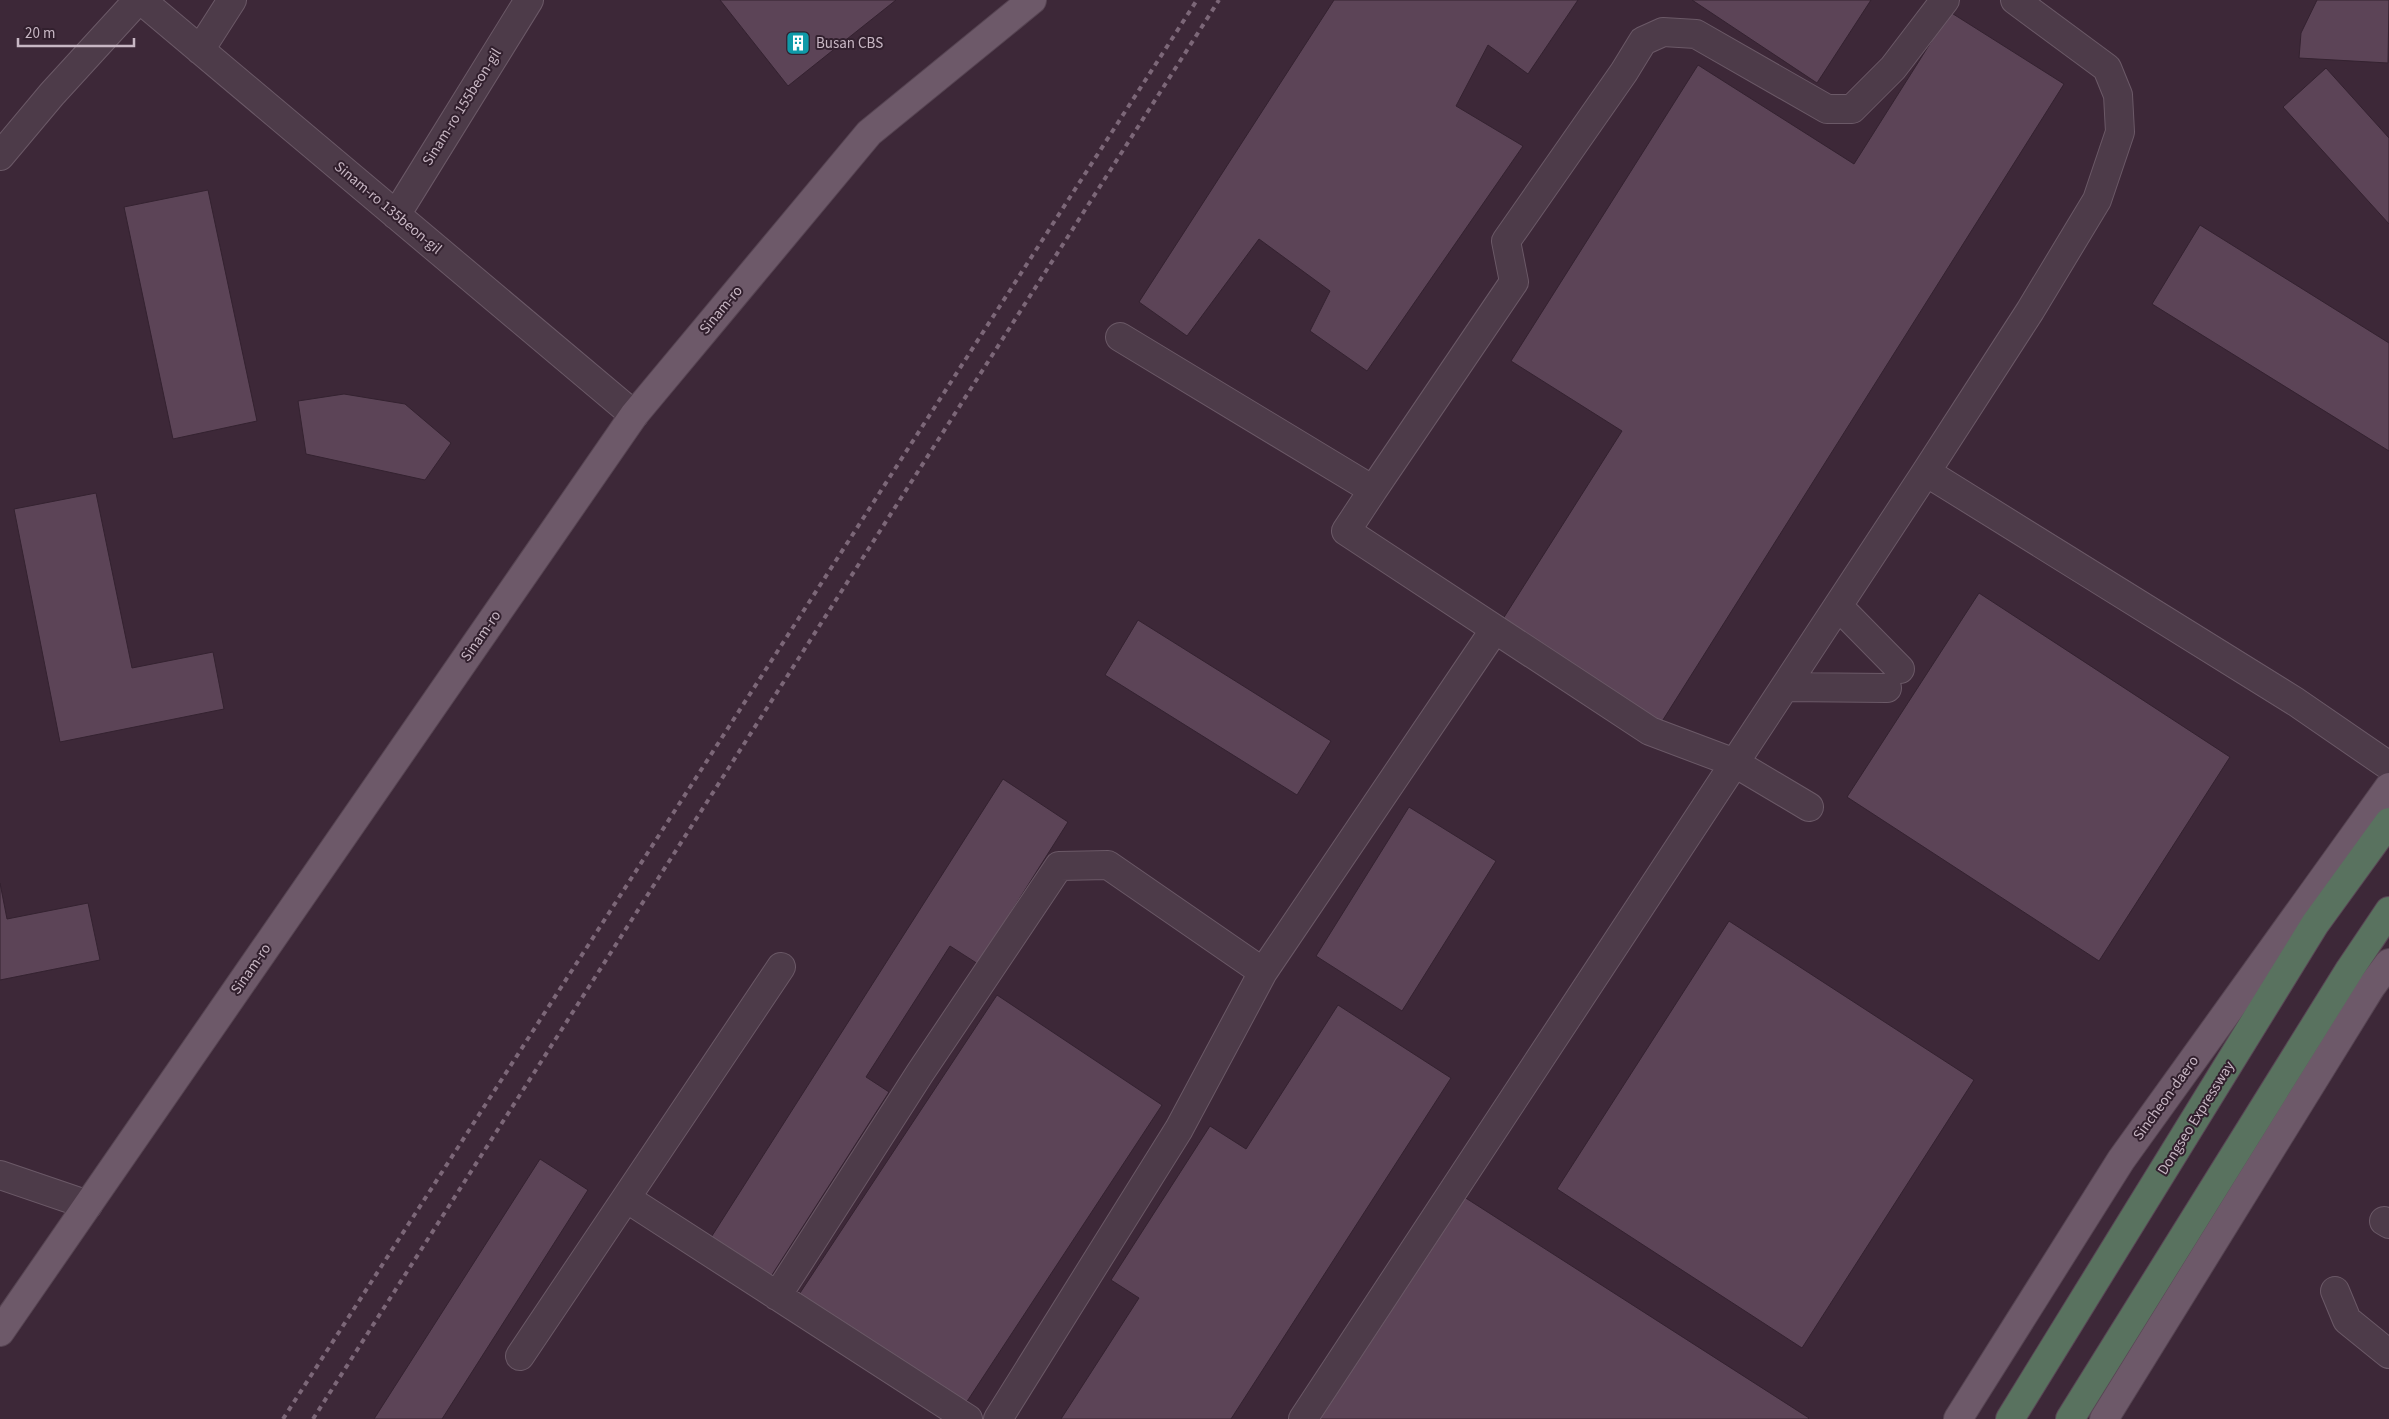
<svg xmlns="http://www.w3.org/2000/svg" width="2389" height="1419" viewBox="0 0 2389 1419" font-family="'Source Sans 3',sans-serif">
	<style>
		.building { fill: #5c4457; stroke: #342230 }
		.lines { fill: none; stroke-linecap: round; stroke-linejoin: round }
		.minor-casing { stroke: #6b5967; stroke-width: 30 }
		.major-casing { stroke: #564452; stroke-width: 30 }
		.highway-casing { stroke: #584654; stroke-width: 30 }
		.minor { stroke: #4d3b49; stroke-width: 28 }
		.major { stroke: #6d5969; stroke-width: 28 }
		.highway { stroke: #59725f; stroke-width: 28 }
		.rail { stroke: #7c6778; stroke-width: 4; stroke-dasharray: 5 5; stroke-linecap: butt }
		.labels { text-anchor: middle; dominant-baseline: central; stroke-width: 4; stroke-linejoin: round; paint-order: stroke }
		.poi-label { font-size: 15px; fill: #c8b7c4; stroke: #32202e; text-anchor: start }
		.street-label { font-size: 15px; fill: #c8b7c4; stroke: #32202e }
	</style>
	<rect width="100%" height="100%" fill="#3d2838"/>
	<path class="building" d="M720,0H896L788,86Z
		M1334,0H1578L1528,74L1488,45L1456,106L1523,146L1367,371L1310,331L1330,291L1259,239L1187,336L1139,302Z
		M1692,0H1871L1817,83Z
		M2317,0H2389L2388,63L2299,58L2301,33Z
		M1950,12L2064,84L1661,723L1501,622L1622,431L1511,361L1698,65L1854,164Z
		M2326,68L2389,138V224L2283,107Z
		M208,190L257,421L173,439L124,207Z
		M2200,225L2389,343V451L2152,304Z
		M344,394L405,404L451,443L425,480L306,454L298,401Z
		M96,493L132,668L213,652L224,709L60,742L14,509Z
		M1979,593L2230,757L2099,961L1847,797Z
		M1138,620L1331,741L1297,795L1105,675Z
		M1003,779L1068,822L978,964L950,946L866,1077L889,1092L770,1278L710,1239Z
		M1409,807L1496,861L1402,1011L1316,956Z
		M0,883L7,919L88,903L100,960L0,980Z
		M1729,921L1974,1080L1802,1348L1557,1189Z
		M997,995L1162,1105L964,1406L798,1296Z
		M1338,1005L1451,1078L1231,1419H1061L1139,1298L1111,1280L1210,1126L1246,1149Z
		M540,1159L588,1190L442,1419H374Z
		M1461,1195L1809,1418L1808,1419H1319Z"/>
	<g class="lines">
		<g class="minor-casing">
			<path id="minor" d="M141,0L634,415
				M200,50L232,0
				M0,156L52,94L138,0
				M396,215L529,0
				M1120,337L1373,490L1514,282L1506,241L1624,72L1643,41L1663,32L1696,34L1827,109H1852L1893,68L1945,0
				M1926,472L2296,702L2389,766
				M1373,490L1346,531L1650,731L1735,763L1809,807
				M1838,606L1900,669
				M1785,687L1887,688
				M0,1175L88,1205
				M626,1198L781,967
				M2384,1221L2389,1224
				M2335,1291L2347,1320L2389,1354
				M777,1296L920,1073L1059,866L1108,865L1263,972
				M520,1356L626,1198L968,1419
				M998,1419L1179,1129L1263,972L1495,629
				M1303,1419L1926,472L2030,311L2097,200L2120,132L2118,95L2107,68L2015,0"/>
		</g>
		<g class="major-casing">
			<path id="major" d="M0,1332L634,415L869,133L1032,0
				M1958,1419L2121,1160L2389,787
				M2104,1419L2371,987L2389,963"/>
		</g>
		<g class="highway-casing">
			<path id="highway" d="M2010,1419L2315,924L2389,822
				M2070,1419L2350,969L2389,911"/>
		</g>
		<use href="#minor" class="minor"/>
		<use href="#major" class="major"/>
		<use href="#highway" class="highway"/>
		<path class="rail" d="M283,1419L1197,0
			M313,1419L1219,0"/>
	</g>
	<defs>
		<g id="building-square" transform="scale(1.25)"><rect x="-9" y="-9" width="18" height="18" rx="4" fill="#0f9aa8" stroke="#32202e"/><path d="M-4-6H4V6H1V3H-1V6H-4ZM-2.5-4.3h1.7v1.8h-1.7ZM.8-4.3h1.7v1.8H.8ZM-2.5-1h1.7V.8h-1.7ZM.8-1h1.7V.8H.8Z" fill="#fff"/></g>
	</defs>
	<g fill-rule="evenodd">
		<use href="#building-square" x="798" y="43"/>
	</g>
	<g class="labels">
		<g class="poi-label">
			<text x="816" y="43">Busan CBS</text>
		</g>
		<g class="street-label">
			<text transform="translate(462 107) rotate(-58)">Sinam-ro 155beon-gil</text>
			<text transform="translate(388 208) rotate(40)">Sinam-ro 135beon-gil</text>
			<text transform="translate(721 310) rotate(-50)">Sinam-ro</text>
			<text transform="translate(481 636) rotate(-55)">Sinam-ro</text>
			<text transform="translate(251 969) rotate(-55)">Sinam-ro</text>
			<text transform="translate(2166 1098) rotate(-54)">Sincheon-daero</text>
			<text transform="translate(2196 1118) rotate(-58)">Dongseo Expressway</text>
		</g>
	</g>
	<path d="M18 38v8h116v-8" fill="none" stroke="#c8b7c4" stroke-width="2.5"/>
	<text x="25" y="38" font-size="15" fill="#c8b7c4" stroke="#32202e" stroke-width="4" paint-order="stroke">20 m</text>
</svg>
